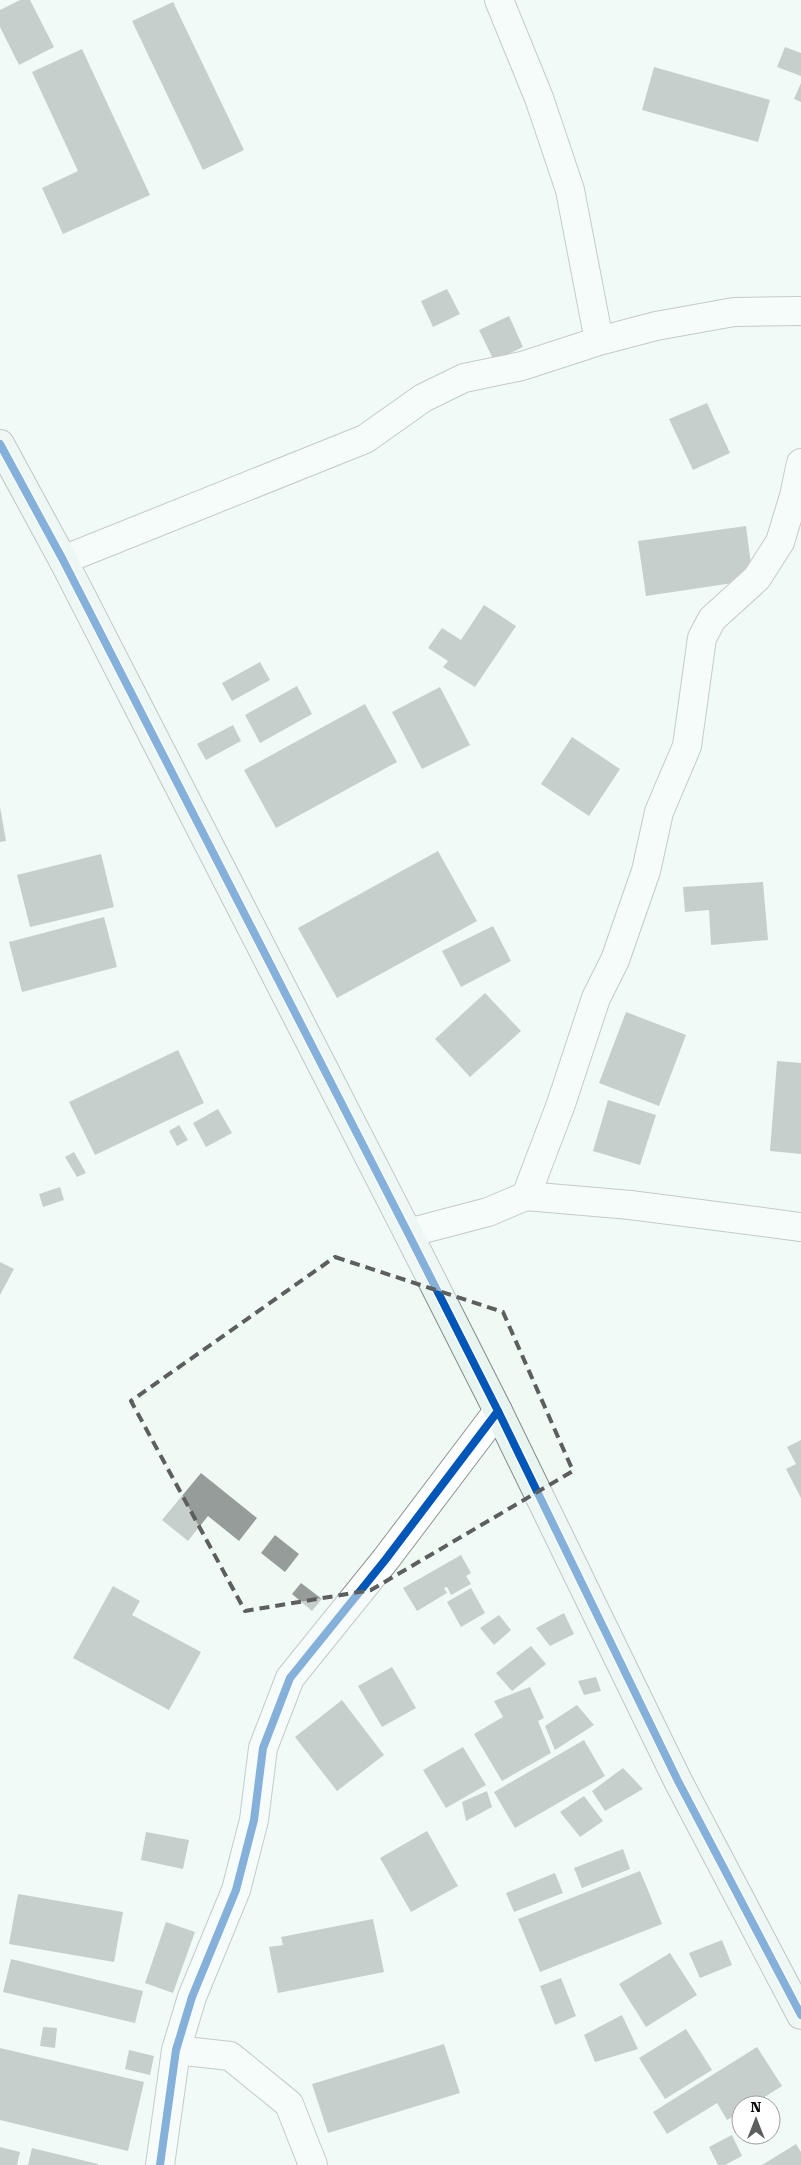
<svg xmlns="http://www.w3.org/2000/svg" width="801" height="2165" viewBox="0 0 801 2165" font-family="'Roboto Serif',serif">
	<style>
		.building { fill: #969c99 }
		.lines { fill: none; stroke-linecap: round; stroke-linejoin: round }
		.street-casing { stroke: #8f9391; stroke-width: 30 }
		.secondary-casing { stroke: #858a88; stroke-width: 30 }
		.street { stroke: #fdfefe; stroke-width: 28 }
		.secondary { stroke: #e8f4f0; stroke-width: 28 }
		.cycleway-casing { stroke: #fff; stroke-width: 11 }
		.cycleway { stroke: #0057b8; stroke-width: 8 }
		.marked { fill: none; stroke: #5c5f5e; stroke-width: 4; stroke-dasharray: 10 6; stroke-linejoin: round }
	</style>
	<rect width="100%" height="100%" fill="#f0faf5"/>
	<path class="building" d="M20,0H30L54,47L19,65L0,27V10Z
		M173,2L244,150L203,170L132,21Z
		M785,47L801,53V76L777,67Z
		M82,49L150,195L63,234L42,188L78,171L32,72Z
		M654,67L770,100L758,142L642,110Z
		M801,83V102L794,99Z
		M447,289L460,314L433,327L421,301Z
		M509,316L523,347L494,361L479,330Z
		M707,403L730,453L693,470L669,419Z
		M746,526L753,580L646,596L638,541Z
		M484,605L516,626L475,687L443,667L448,661L428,648L442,628L461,640Z
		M260,662L270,680L232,701L222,683Z
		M297,686L312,714L260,743L245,715Z
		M440,687L470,745L422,769L392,712Z
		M365,704L397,762L276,828L244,770Z
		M233,725L241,741L206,760L197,744Z
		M572,737L620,769L589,816L541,784Z
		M0,807L6,841L0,842Z
		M438,851L477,921L337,998L298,928Z
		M101,854L114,907L30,927L17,875Z
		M763,882L768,940L711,945L709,910L685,912L683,887Z
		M104,917L117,967L22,992L9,942Z
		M493,926L511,961L461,987L442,951Z
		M485,993L521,1031L470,1077L435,1039Z
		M626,1012L686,1035L659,1106L599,1083Z
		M178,1050L204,1103L95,1155L69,1102Z
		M777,1061L801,1063V1154L770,1151Z
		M608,1100L656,1115L640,1165L593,1151Z
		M218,1109L232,1133L206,1147L193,1123Z
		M179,1125L188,1140L177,1146L169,1131Z
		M74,1152L86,1173L77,1177L65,1157Z
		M60,1187L64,1200L43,1207L39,1194Z
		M0,1262L14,1269L0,1295Z
		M801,1440V1498L786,1469L796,1464L787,1447Z
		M201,1473L257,1518L239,1541L208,1516L188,1541L162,1520Z
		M275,1535L299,1554L285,1572L261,1553Z
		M461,1555L471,1573L466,1576L471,1584L451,1595L447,1587L444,1588L447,1593L417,1611L403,1588Z
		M301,1583L322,1599L312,1611L292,1594Z
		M113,1586L140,1601L132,1615L201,1652L169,1710L73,1658Z
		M471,1588L485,1613L461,1627L447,1602Z
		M564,1613L574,1634L550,1646L536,1628Z
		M499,1615L511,1630L494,1645L480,1628Z
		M531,1646L546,1664L512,1691L496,1673Z
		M392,1667L416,1708L382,1727L358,1686Z
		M596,1677L601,1691L584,1695L578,1681Z
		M530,1687L544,1718L538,1721L551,1753L502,1781L474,1734L503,1717L494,1701Z
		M342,1700L384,1755L337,1791L295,1737Z
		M577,1705L594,1725L555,1750L545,1726Z
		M584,1740L605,1776L515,1828L494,1792Z
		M463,1747L486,1785L446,1808L423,1770Z
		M623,1768L643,1789L605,1811L592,1791Z
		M487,1791L492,1807L466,1821L462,1802Z
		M584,1796L603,1821L580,1837L560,1812Z
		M427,1831L458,1886L411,1912L380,1858Z
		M146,1832L189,1840L183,1869L141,1860Z
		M623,1849L630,1869L582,1888L574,1868Z
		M640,1871L662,1924L540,1972L518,1919Z
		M555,1873L563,1893L514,1912L506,1893Z
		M18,1894L123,1912L114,1962L9,1944Z
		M373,1919L384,1972L278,1993L269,1947L283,1945L281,1937Z
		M166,1922L195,1932L173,1993L145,1983Z
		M722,1940L732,1965L700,1978L689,1953Z
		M670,1953L697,1995L646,2027L619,1984Z
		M11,1959L143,1991L135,2023L3,1992Z
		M561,1978L576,2016L555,2025L540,1986Z
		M622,2015L638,2049L595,2062L584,2035Z
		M43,2027L57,2028L55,2048L40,2046Z
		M686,2029L712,2070L665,2099L639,2058Z
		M444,2044L460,2093L328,2133L312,2084Z
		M757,2047L782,2086L752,2105H741V2112L727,2120L717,2103L667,2134L653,2112Z
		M0,2048L144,2082L128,2151L0,2120Z
		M129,2050L154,2056L150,2075L125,2069Z
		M732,2135L742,2156L725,2165H718L709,2147Z
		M796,2144L801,2152V2165H762Z
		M0,2147L20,2152L17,2165H0Z
		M32,2148L98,2164V2165H28Z"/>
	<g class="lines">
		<g class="street-casing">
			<path id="street" d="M499,0L539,98L570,190L599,341
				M63,560L365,439L423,398L464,378L522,366L599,341L656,326L734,312L801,311
				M526,1196L561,1104L596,998L615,960L646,871L659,812L687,746L702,638L712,619L757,578L780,542L794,496L801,463
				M408,1233L488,1212L526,1196L630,1205L801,1227
				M176,2050L230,2056L289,2104L313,2165
				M160,2165L176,2050L192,1997L236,1890L254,1820L263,1748L290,1678L386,1559L498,1411"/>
		</g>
		<g class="secondary-casing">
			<path id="secondary" d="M0,444L63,560L408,1233L498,1411L678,1781L801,2015"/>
		</g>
		<use href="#street" class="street"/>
		<use href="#secondary" class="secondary"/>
		<g class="cycleway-casing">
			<path id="cycleway" d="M0,444L63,560L408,1233L498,1411L678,1781L801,2015
				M160,2165L176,2050L192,1997L236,1890L254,1820L263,1748L290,1678L386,1559L498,1411"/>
		</g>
		<use href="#cycleway" class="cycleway"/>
	</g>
	<path d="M0 0H801V2165H0ZM335,1257L503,1312L573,1471L371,1590L245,1611L131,1401Z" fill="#f0faf5" fill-opacity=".55" fill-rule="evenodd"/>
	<path class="marked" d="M335,1257L503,1312L573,1471L371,1590L245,1611L131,1401Z"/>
	<g transform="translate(756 2120)"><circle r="24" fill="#ffffff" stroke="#9e9e9e"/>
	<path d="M0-4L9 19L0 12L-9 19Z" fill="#5c5f5e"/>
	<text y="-8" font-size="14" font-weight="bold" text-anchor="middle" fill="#0c0c0c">N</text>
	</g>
</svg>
